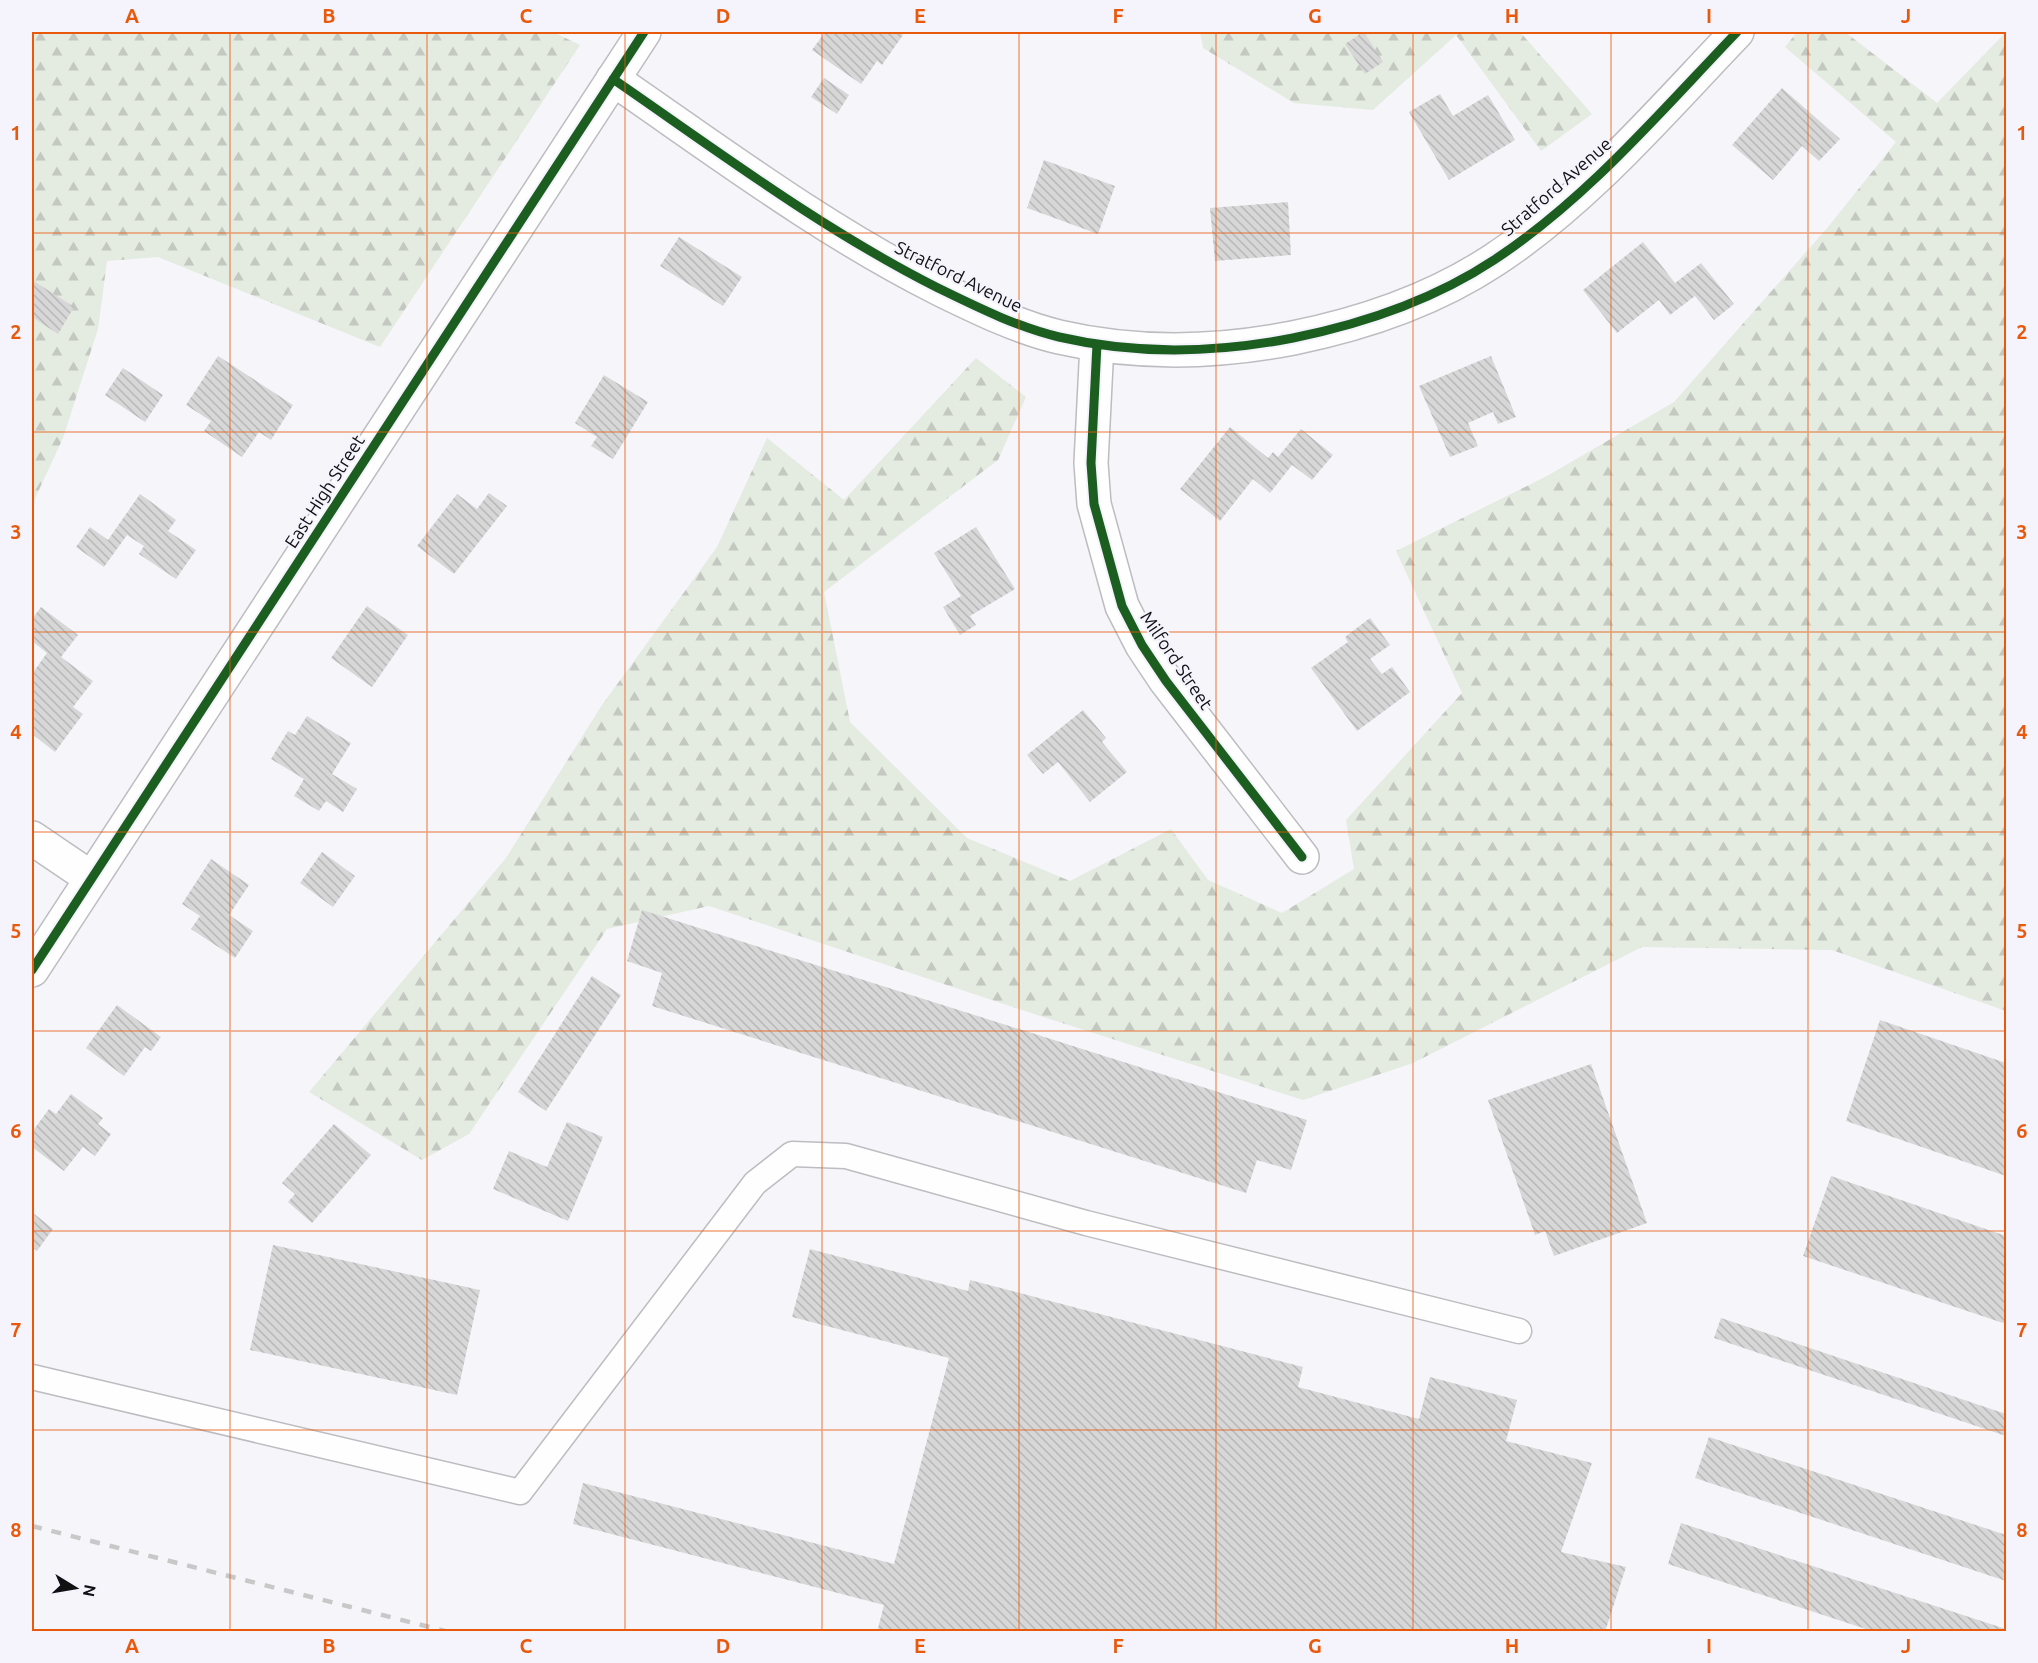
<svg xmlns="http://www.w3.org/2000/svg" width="2038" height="1663" viewBox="0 0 2038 1663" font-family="Ubuntu,sans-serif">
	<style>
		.forest { fill: url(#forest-firs) }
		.building { fill: url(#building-back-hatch) }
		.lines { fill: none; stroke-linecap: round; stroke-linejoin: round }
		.lane-casing { stroke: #bdbcc0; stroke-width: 27 }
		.street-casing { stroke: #bdbcc0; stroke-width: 36 }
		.secondary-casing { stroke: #bdbcc0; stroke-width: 36 }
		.lane { stroke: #fefefe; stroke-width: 24 }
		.street { stroke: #fefefe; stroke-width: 33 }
		.secondary { stroke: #fefefe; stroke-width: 33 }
		.rail { stroke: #c8c8c9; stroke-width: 4.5; stroke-dasharray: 10 10; stroke-linecap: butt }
		.cycleway-casing { stroke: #f5f3fc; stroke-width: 13 }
		.cycleway { stroke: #1b5e20; stroke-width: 9 }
		.grid { fill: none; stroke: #e8590c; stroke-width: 1.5; stroke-opacity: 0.55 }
		.labels { text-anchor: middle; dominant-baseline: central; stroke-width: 4.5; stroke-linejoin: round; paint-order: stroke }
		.street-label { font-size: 18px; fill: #111013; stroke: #f5f3fc }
		.neatline { fill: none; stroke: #e8590c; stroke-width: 2 }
		.grid-label { font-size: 20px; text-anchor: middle; font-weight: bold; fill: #e8590c }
	</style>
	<defs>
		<pattern id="forest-firs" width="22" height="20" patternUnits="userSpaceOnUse" patternTransform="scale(1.5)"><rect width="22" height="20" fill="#e4ebe1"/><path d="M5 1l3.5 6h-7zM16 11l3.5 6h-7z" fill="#c3c8c0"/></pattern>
		<pattern id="building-back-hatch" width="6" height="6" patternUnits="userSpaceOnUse" patternTransform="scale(1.5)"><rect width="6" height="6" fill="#d8d7d8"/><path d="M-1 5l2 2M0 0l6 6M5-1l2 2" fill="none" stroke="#b8b8b8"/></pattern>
	</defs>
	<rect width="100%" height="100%" fill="#f6f5fa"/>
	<path class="forest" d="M32,32H553L580,45L380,347L158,257L107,261L98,329L63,438L32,505Z
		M1200,32H1520L1592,114L1541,151L1456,35L1373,110L1294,103L1203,48Z
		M1797,32H1845L1937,103L2006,32V1011L1832,950L1642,947L1413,1063L1303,1100L1031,1013L709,906L607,929L469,1134L422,1160L309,1092L506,858L602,705L717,547L767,438L844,500L976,358L1026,397L998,460L824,592L850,722L967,838L1070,881L1171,829L1208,880L1282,913L1354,869L1346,820L1462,693L1396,551L1547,476L1674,402L1828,227L1896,142L1785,47Z"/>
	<path class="building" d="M825,32H899L903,35L882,65L877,61L861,84L812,50Z
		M1364,32L1383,62L1365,74L1345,44Z
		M824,78L849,95L837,114L811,97Z
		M1782,88L1840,139L1819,161L1802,146L1773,180L1732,145Z
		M1440,94L1453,116L1488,95L1515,140L1449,180L1409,112Z
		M1044,160L1115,186L1098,234L1027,208Z
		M1288,202L1291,255L1215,261L1210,208Z
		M679,237L742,277L723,306L660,266Z
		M1643,242L1675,283L1701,263L1734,304L1714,320L1695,296L1670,315L1659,300L1617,333L1583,290Z
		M32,280L74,307L58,334L32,317Z
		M218,356L293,405L271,440L259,432L242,457L204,431L211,421L186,405Z
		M1491,356L1516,417L1498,424L1493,412L1468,423L1478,446L1450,457L1419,386Z
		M123,368L163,395L145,422L105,395Z
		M604,375L648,402L613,459L591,446L597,437L575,423Z
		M1230,427L1268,458L1273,452L1278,457L1301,429L1333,455L1312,480L1292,465L1270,493L1253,479L1220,521L1180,489Z
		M489,493L507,506L454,574L417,546L457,494L477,509Z
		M140,494L176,520L168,531L196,550L176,579L139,554L144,546L127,535L104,567L76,547L90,527L108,540Z
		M976,527L1015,589L970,616L976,625L960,635L943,607L961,596L934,553Z
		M367,606L408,635L372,687L331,658Z
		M41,607L78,635L61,657L93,681L73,707L83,714L55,752L32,734V674L47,653L32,641V619Z
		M1370,618L1390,645L1370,659L1382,674L1392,667L1410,692L1357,731L1311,668L1348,642L1345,637Z
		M1083,710L1106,738L1102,742L1127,772L1090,802L1058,762L1043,774L1027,755Z
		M307,716L351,743L332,774L357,789L343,812L326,801L319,811L294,796L304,779L271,759L288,731L295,735Z
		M322,852L355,876L333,907L300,883Z
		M211,859L249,885L229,915L253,931L235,958L191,929L200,916L182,904Z
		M642,910L1307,1120L1291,1170L1257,1160L1246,1193L652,1006L662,973L627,961Z
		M592,976L621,995L546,1111L518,1092Z
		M117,1005L161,1037L151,1051L145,1047L124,1076L86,1048Z
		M1880,1020L2006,1063V1176L1846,1121Z
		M1591,1064L1647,1223L1554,1256L1545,1231L1535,1235L1488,1100Z
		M71,1094L103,1118L98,1124L111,1134L95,1156L83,1147L64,1171L32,1147V1132L49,1109L56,1114Z
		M567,1122L603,1137L568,1221L493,1189L509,1151L547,1167Z
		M334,1124L371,1155L312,1223L288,1202L295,1194L282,1183Z
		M1831,1176L2006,1236V1324L1803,1256Z
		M32,1212L53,1229L37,1251L32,1247Z
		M273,1245L480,1290L457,1395L250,1350Z
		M810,1249L968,1291L970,1280L1303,1367L1298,1387L1419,1419L1430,1377L1517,1400L1506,1441L1592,1463L1561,1552L1626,1567L1605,1632H877L884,1605L573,1524L583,1483L894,1564L949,1358L792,1317Z
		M1721,1318L2006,1414V1436L1714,1338Z
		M1709,1437L2006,1535V1581L1695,1478Z
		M1681,1523L2006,1629V1632H1875L1668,1564Z"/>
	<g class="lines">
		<g class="lane-casing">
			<path id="lane" d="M32,1377L520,1492L755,1183L792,1154L846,1156L1086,1223L1519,1331"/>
		</g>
		<g class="street-casing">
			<path id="street" d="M613,79C719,152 823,230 938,288C977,307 1017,327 1059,337C1137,355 1216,353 1293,338C1362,324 1435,299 1494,260C1587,199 1661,111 1737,32
				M1097,344L1091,463L1094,504L1122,606L1142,645L1166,681L1302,857
				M32,838L91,878"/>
		</g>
		<g class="secondary-casing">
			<path id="secondary" d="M32,970L644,32"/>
		</g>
		<use href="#lane" class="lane"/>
		<use href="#street" class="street"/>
		<use href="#secondary" class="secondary"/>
		<path class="rail" d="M32,1526L449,1632"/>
		<g class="cycleway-casing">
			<path id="cycleway" d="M613,79C719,152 823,230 938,288C977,307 1017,327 1059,337C1137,355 1216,353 1293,338C1362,324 1435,299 1494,260C1587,199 1661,111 1737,32
				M1097,344L1091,463L1094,504L1122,606L1142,645L1166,681L1302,857
				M32,970L644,32"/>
		</g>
		<use href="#cycleway" class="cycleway"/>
	</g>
	<path class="grid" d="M230,32V1632M427,32V1632M625,32V1632M822,32V1632M1019,32V1632M1216,32V1632M1413,32V1632M1611,32V1632M1808,32V1632M32,233H2006M32,432H2006M32,632H2006M32,832H2006M32,1031H2006M32,1231H2006M32,1430H2006"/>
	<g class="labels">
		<g class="street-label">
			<text transform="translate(1556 186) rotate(-41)">Stratford Avenue</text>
			<text transform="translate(959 276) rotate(26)">Stratford Avenue</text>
			<text transform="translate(324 491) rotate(-57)">East High Street</text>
			<text transform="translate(1177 660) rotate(56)">Milford Street</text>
		</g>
	</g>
	<rect width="2038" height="1663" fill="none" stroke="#f5f3fc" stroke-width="66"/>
	<g transform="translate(75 1588) rotate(101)" stroke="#f5f3fc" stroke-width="4.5" paint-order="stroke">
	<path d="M0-4.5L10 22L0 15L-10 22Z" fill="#111013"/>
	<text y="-9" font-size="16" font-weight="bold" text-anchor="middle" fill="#111013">N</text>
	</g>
	<rect x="33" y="33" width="1972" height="1597" class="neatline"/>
	<g class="grid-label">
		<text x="132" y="23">A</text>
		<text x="329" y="23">B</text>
		<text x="526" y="23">C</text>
		<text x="723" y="23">D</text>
		<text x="920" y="23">E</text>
		<text x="1118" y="23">F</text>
		<text x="1315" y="23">G</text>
		<text x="1512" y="23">H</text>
		<text x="1709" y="23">I</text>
		<text x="1906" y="23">J</text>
		<text x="16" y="140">1</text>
		<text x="2022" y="140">1</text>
		<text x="16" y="339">2</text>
		<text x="2022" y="339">2</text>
		<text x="16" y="539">3</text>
		<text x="2022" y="539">3</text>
		<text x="16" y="739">4</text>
		<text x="2022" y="739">4</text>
		<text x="16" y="938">5</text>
		<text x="2022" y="938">5</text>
		<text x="16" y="1138">6</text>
		<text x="2022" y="1138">6</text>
		<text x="16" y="1337">7</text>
		<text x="2022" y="1337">7</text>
		<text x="16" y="1537">8</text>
		<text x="2022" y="1537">8</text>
		<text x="132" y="1653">A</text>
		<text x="329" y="1653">B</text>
		<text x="526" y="1653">C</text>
		<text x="723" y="1653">D</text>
		<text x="920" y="1653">E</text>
		<text x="1118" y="1653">F</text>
		<text x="1315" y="1653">G</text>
		<text x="1512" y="1653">H</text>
		<text x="1709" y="1653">I</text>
		<text x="1906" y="1653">J</text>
	</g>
</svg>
